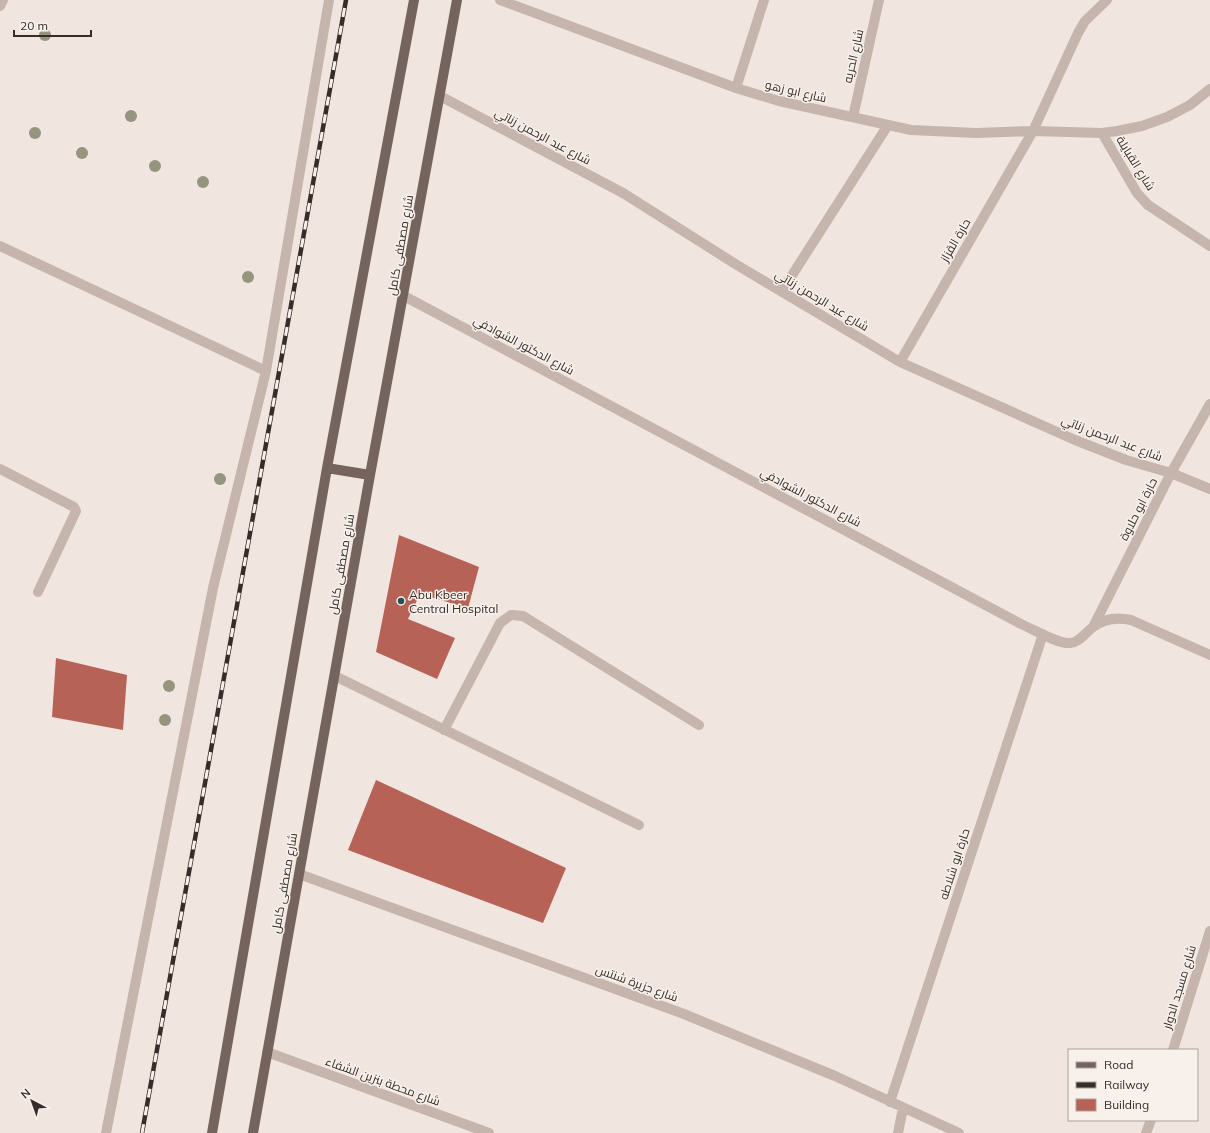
<svg xmlns="http://www.w3.org/2000/svg" width="1210" height="1133" viewBox="0 0 1210 1133" font-family="Mulish,Cairo,sans-serif">
	<style>
		.building { fill: #b76256 }
		.lines { fill: none; stroke-linecap: round; stroke-linejoin: round }
		.service { stroke: #c6b5ac; stroke-width: 10 }
		.minor { stroke: #c6b5ac; stroke-width: 10 }
		.primary { stroke: #75635d; stroke-width: 10 }
		.rail-casing { stroke: #362c2a; stroke-width: 4.5 }
		.rail { stroke: #f8f0eb; stroke-width: 3; stroke-dasharray: 9; stroke-linecap: butt }
		.tree { fill: #94947f }
		.poi-dot { fill: #255250; stroke: #f8f0eb; stroke-width: 1.5 }
		.labels { text-anchor: middle; dominant-baseline: central; stroke-width: 3; stroke-linejoin: round; paint-order: stroke }
		.street-label { font-size: 12px; fill: #362c2a; stroke: #f8f0eb }
		.poi-label { font-size: 12px; fill: #362c2a; stroke: #f8f0eb; text-anchor: start }
	</style>
	<rect width="100%" height="100%" fill="#f0e6df"/>
	<path class="building" d="M399,535L479,567L468,608L420,594L408,619L455,638L437,679L376,652Z
		M56,658L127,675L123,730L52,717Z
		M376,780L566,868L543,923L348,850Z"/>
	<g class="lines">
		<path class="service" d="M335,676L639,825
			M444,730L500,623L511,615L523,616L699,725"/>
		<path class="minor" d="M500,0L736,88L779,101L911,130L976,133L1033,131L1102,133L1117,131L1142,126L1167,117L1190,105L1210,89
			M0,6L3,0
			M736,88L764,0
			M440,96L623,193L737,265L900,362L1075,440L1126,460L1171,473L1210,489
			M853,117L879,0
			M1102,133L1137,193L1148,205L1210,246
			M0,246L266,371
			M782,291L888,125
			M404,296L1021,624C1033,629 1057,644 1070,643C1080,642 1085,633 1093,627C1105,618 1117,617 1131,620L1210,655
			M900,362L1033,131L1078,33L1085,21L1107,0
			M0,469L74,507L76,511L38,592
			M1093,627L1171,473L1210,404
			M299,874L684,1014L835,1076L959,1133
			M1173,1050L1210,931
			M267,1052L489,1133
			M890,1102L1043,634
			M106,1133L213,588L266,371L329,0
			M898,1133L903,1108
			M1146,1133L1151,1120"/>
		<path class="primary" d="M327,468L370,475
			M212,1133L327,468L414,0
			M253,1133L370,475L457,0"/>
		<g class="rail-casing">
			<path id="rail" d="M142,1133L346,0"/>
		</g>
		<use href="#rail" class="rail"/>
	</g>
	<g class="tree">
		<circle cx="45" cy="35" r="6"/>
		<circle cx="131" cy="116" r="6"/>
		<circle cx="35" cy="133" r="6"/>
		<circle cx="82" cy="153" r="6"/>
		<circle cx="155" cy="166" r="6"/>
		<circle cx="203" cy="182" r="6"/>
		<circle cx="248" cy="277" r="6"/>
		<circle cx="220" cy="479" r="6"/>
		<circle cx="169" cy="686" r="6"/>
		<circle cx="165" cy="720" r="6"/>
	</g>
	<circle class="poi-dot" cx="401" cy="601" r="4"/>
	<g class="labels">
		<g class="street-label">
			<text transform="translate(853 56) rotate(-77)">شارع الحريه</text>
			<text transform="translate(796 91) rotate(13)">شارع ابو زهو</text>
			<text transform="translate(543 136) rotate(28)">شارع عبد الرحمن زناتي</text>
			<text transform="translate(1136 163) rotate(58)">شارع القبايلة</text>
			<text transform="translate(955 240) rotate(-60)">حارة القزاز</text>
			<text transform="translate(400 245) rotate(-80)">شارع مصطفى كامل</text>
			<text transform="translate(822 300) rotate(31)">شارع عبد الرحمن زناتي</text>
			<text transform="translate(524 345) rotate(28)">شارع الدكتور الشوادفي</text>
			<text transform="translate(1112 438) rotate(21)">شارع عبد الرحمن زناتي</text>
			<text transform="translate(811 497) rotate(28)">شارع الدكتور الشوادفي</text>
			<text transform="translate(1138 509) rotate(-63)">حارة ابو حلاوة</text>
			<text transform="translate(341 564) rotate(-80)">شارع مصطفى كامل</text>
			<text transform="translate(954 864) rotate(-72)">حارة ابو شلاطه</text>
			<text transform="translate(284 883) rotate(-80)">شارع مصطفى كامل</text>
			<text transform="translate(637 983) rotate(20)">شارع جزيرة شنتس</text>
			<text transform="translate(1179 987) rotate(-73)">شارع مسجد الدوار</text>
			<text transform="translate(383 1081) rotate(20)">شارع محطة بنزين الشفاء</text>
		</g>
		<g class="poi-label">
			<text x="409" y="594">Abu Kbeer<tspan x="409" dy="14">Central Hospital</tspan></text>
		</g>
	</g>
	<rect x="1068" y="1049" width="130" height="72" fill="#f8f0eb" stroke="#aaa29e"/>
	<rect x="1076" y="1062" width="20" height="6" fill="#75635d" stroke="#aaa29e"/>
	<text x="1104" y="1069" font-size="12" fill="#362c2a">Road</text>
	<rect x="1076" y="1082" width="20" height="6" fill="#362c2a" stroke="#aaa29e"/>
	<text x="1104" y="1089" font-size="12" fill="#362c2a">Railway</text>
	<rect x="1076" y="1099" width="20" height="12" fill="#b76256" stroke="#aaa29e"/>
	<text x="1104" y="1109" font-size="12" fill="#362c2a">Building</text>
	<g transform="translate(32 1101) rotate(319)" stroke="#f8f0eb" stroke-width="3" paint-order="stroke">
	<path d="M0-3L7 15L0 10L-7 15Z" fill="#362c2a"/>
	<text y="-6" font-size="11" font-weight="bold" text-anchor="middle" fill="#362c2a">N</text>
	</g>
	<path d="M14 30v6h77v-6" fill="none" stroke="#362c2a" stroke-width="2"/>
	<text x="20" y="30" font-size="12" fill="#362c2a" stroke="#f8f0eb" stroke-width="3" paint-order="stroke">20 m</text>
</svg>
